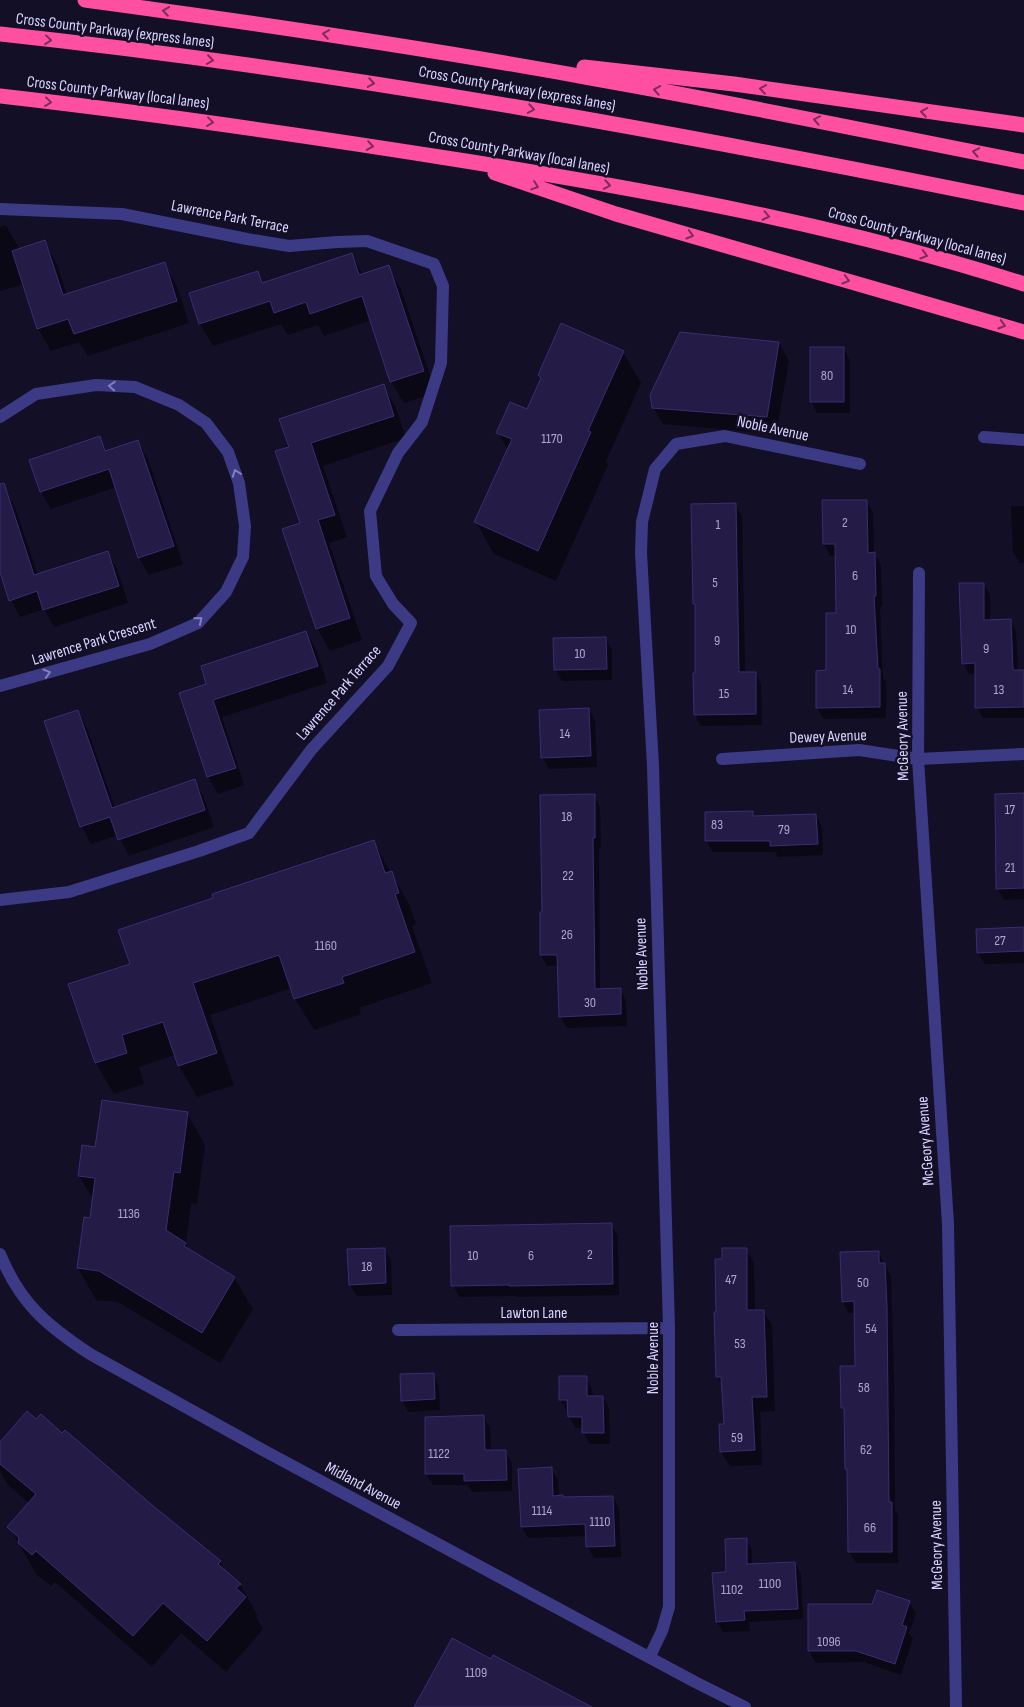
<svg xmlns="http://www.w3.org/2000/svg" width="1024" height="1707" viewBox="0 0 1024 1707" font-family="'Sofia Sans Condensed',sans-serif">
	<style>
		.shadow { fill: #0007 }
		.building { fill: #241b47; stroke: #3b2d73 }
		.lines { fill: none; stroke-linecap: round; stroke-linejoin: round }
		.minor { stroke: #3d3a85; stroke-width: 12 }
		.highway { stroke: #ff4fa3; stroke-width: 15 }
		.oneway { stroke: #7d2c5e }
		.oneway2 { stroke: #837fbc }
		.labels { text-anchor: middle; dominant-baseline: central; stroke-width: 5; stroke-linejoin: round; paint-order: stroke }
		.number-label { font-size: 14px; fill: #aca6d1 }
		.street-label { font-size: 16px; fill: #d9d4ff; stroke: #130f26 }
	</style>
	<rect width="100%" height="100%" fill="#130f26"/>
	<path class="shadow" d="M6,225L20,250L44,242L57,264L67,295L164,264L177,286L189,323L88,356L79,342L51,351L38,328L24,284L0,291V227Z
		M352,255L363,275L388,267L401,289L436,393L404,403L391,381L371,320L324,336L318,325L288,335L281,324L213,346L200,324L257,272L264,283Z
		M779,343L789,361L776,434L663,424L653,407Z
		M844,349L850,360V413H817L811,401Z
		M623,352L641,383L606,461L608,465L556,581L494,554L476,522L508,450L498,433L528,411Z
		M383,385L396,408L406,438L323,466L347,537L329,543L362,640L330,651L317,628L290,448Z
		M99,438L107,452L138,442L148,459L183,564L149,575L139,558L116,487L51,509L41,492Z
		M5,490L15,507L38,575L107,552L117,569L128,603L54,627L44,609L20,617L11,600L0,568V492Z
		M867,501L873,513L874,554L881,565L882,607H880L883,678L886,682V718L824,719L817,708L827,672L837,614V555L830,556L824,544L823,502Z
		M735,505L742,516L745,673H755L761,684L762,725L701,726L695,714L696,607L694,603Z
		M1011,506H1024V563H1020L1013,552Z
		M984,584L990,595V621L1010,620L1016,631L1018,671H1024V718H983L977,707L976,674H969L963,663Z
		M306,632L316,649L327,683L222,717L244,785L218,794L208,777V685Z
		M605,638L612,650V680L562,681L555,669Z
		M589,709L595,721L597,767L549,769L542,757Z
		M78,711L87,728L115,808L195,781L204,798L214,827L129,856L118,835L91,844L82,827L45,722Z
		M1024,794V899L1004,900L997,888Z
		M594,796L600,807L601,849H599L600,990L620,989L626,1000L627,1026L567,1028L560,1016L558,966H547L541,955L544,913Z
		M752,812L755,817L816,815L822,827L823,855L778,857L775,852H713L706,841Z
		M373,841L409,904L416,924L412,926L432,983L359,1008L361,1014L314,1030L295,999L292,988L210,1015L234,1085L197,1097L179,1066L175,1055L139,1067L144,1084L114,1094L96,1063L70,985L131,964L215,898Z
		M1024,929V963L985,964L978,953Z
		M187,1113L205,1145L197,1204L191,1203L186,1244L190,1251L234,1277L253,1309L220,1363L118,1302L96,1300L78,1268L85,1218L91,1219L94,1201L79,1176L96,1148Z
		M611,1224L618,1236L619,1295L517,1297L516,1296L459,1297L453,1285Z
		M384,1249L391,1260L392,1295L357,1296L350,1285Z
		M746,1249L754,1263L755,1311H763L772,1325L775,1411L760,1412L762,1465L730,1466L721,1452L725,1425L723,1386L717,1377V1313L723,1260Z
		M878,1252L891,1276L894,1378L895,1510L898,1515V1563H856L849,1552V1473L846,1469L845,1412L842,1407L856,1367L855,1313H849L843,1302Z
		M433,1374L439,1386L440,1410L408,1412L402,1400Z
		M586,1378L592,1389L593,1397H603L609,1408L610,1444H590L583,1432V1428H576L569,1417V1411H567L560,1399Z
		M484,1417L490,1428L491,1452L505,1451L512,1463V1491L472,1492L468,1485H433L426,1474Z
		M0,1443L151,1506L220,1562L226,1573L240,1584L258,1616L256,1617L263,1629L226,1672L181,1633L152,1667L55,1582L51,1586L37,1575L9,1527L29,1503L9,1486L0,1471Z
		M551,1469L558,1480L559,1497L563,1498L613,1497L619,1508L621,1557L594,1558L587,1546V1536L528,1538L522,1527Z
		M746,1540L752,1550V1565L795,1563L801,1574L803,1619L749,1622L750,1631L723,1632L717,1622L727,1573Z
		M909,1602L916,1613L909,1633L913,1639L901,1675L864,1662L816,1663L809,1651V1606L873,1605Z"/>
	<path class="building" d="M45,240L63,295L165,262L177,301L74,334L68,319L37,329L12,251Z
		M352,253L359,275L389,265L424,371L390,382L362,296L310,314L306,302L274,313L270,301L199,324L189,293L258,271L262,283Z
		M561,323L624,351L588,431L591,432L538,551L474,522L512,439L496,433L510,402L527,409L541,378L538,375Z
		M680,332L779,342L767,417L652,408L650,395Z
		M810,347H844V402H810Z
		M384,384L394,416L311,443L335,515L318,520L350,618L316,629L282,529L300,523L275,451L289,447L279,419Z
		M100,436L105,451L138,440L174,546L138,558L109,469L40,492L29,460Z
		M4,483L34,575L108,551L119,586L43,610L37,591L9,601L0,572V484Z
		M822,500H867L868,553L875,552L876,596H874L878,669H880V707L816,708V671L826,670V613H836L835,544H823Z
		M736,503L739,672H756V714L694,715L693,673H695V604H693L691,504Z
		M959,583H984V620L1011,619L1013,670H1024V707L975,708V663L962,664Z
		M306,631L318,666L213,700L236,768L207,777L179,693L206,684L201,666Z
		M606,637L607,669L554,670L553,638Z
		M589,708L591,756L541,758L539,710Z
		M78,710L112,808L195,779L205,810L118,840L110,817L80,827L44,721Z
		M1024,793V888L996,889L995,794Z
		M595,794V838H593L595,989L621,988V1014L559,1017L557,955H540V912H542L540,795Z
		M753,811V816L816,814L818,844L770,846V841H705V812Z
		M374,840L385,873L392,871L399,893L395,894L415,952L342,977L344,983L294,999L279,955L193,983L217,1053L178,1066L163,1022L122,1035L127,1053L95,1063L68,984L130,964L118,930L213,898L212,894Z
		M1024,927V951L977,953L976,929Z
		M102,1100L188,1112L180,1173L174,1172L166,1230L186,1243L184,1246L235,1277L202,1333L99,1271L77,1268L84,1217L90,1218L95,1178L78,1176L82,1145L95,1147Z
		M612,1223L613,1284L509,1286V1285L451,1286L450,1226Z
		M385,1248L386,1283L349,1285L347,1249Z
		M722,1248H747V1310H764L767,1397H752L755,1450L720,1452L719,1424H724L721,1377H716L714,1312H716L715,1259H722Z
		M879,1251V1263H885L887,1307L889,1502H892V1552H848L847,1469H845L844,1408H841L840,1366H855L854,1301L842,1302L840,1252Z
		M434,1373L435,1399L401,1401L400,1374Z
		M559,1376H587V1396H603L604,1433H582V1417H568L567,1400H559Z
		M27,1411L36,1419L41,1414L62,1433L65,1430L152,1505L221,1561L218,1564L241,1584L236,1588L246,1597L207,1641L163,1603L133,1636L36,1551L32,1555L18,1543L19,1538L7,1527L36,1494L0,1464V1442Z
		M484,1415L485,1450H506L507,1480L464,1481V1474H425V1417Z
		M552,1467L553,1496L563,1495V1497L613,1496L615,1546L586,1547L585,1524L521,1527L518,1469Z
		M747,1538V1564L795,1562L798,1609L744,1611L745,1620L716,1622L712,1573L726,1572L725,1539Z
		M877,1590L910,1601L902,1625L907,1627L895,1664L856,1651H808V1604H872Z
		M452,1638L491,1659L493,1655L592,1707H414Z"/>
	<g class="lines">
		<path class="minor" d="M0,209L122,214L247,239L289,246L337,242L367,241L434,264L443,286L441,363L422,422L398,453L370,511L376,576L393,604L411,623L388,666L311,750L249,833L199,851L69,892L0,900
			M0,417L36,394L96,385L135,387L179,405L206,423L228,452L239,483L245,526L243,557L226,592L198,623L150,644L0,686
			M984,437L1024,440
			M919,573L918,759L948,1224L956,1707
			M722,759L859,750L918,759L1024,754
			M0,1254C20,1303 46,1325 90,1354L261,1449L695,1682L745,1707
			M398,1330L669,1328
			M650,1656L662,1631L669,1607V1328L653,766L641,553L642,522L655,469L676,444L725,436L860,464"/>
		<path class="highway" d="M85,0C256,23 426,48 596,79C739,104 881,134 1024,162
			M0,34C345,71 684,134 1024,203
			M584,67L734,84L1024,125
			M0,96C158,114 315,137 472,162C658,192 844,226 1024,284
			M495,173L616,214L1024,332"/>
	</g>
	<defs><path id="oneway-chevron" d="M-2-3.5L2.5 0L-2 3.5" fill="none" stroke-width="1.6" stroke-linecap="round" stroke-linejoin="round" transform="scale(1.25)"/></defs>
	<g class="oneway">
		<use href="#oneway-chevron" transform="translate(166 11) rotate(-172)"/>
		<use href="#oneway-chevron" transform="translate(326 34) rotate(-171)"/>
		<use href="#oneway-chevron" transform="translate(48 40) rotate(6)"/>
		<use href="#oneway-chevron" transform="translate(210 60) rotate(8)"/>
		<use href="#oneway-chevron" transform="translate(371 83) rotate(9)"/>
		<use href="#oneway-chevron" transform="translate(763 89) rotate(-172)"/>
		<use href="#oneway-chevron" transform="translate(657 90) rotate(-170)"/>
		<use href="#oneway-chevron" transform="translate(48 102) rotate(7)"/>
		<use href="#oneway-chevron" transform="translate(531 109) rotate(10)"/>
		<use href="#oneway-chevron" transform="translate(924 112) rotate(-172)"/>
		<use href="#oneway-chevron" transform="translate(817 120) rotate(-169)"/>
		<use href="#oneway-chevron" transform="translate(210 122) rotate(7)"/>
		<use href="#oneway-chevron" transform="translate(370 146) rotate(9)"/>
		<use href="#oneway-chevron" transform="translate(976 152) rotate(-169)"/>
		<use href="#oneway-chevron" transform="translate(607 185) rotate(10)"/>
		<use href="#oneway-chevron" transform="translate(535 186) rotate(19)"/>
		<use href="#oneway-chevron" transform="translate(766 216) rotate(12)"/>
		<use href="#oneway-chevron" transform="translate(690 235) rotate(16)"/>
		<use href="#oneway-chevron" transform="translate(924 255) rotate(16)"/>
		<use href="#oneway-chevron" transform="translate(846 280) rotate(16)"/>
		<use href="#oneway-chevron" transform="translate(1002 325) rotate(16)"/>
	</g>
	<g class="oneway2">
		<use href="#oneway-chevron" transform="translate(112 386) rotate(-176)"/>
		<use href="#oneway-chevron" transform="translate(236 473) rotate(-110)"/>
		<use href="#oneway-chevron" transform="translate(199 620) rotate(-40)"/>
		<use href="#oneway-chevron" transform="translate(47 673) rotate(-16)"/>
	</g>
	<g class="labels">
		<g class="number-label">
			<text x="827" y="375">80</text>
			<text x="552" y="438">1170</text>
			<text x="845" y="522">2</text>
			<text x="718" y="524">1</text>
			<text x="855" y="575">6</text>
			<text x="715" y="582">5</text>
			<text x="851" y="629">10</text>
			<text x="717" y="640">9</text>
			<text x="986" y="648">9</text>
			<text x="580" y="653">10</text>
			<text x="848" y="689">14</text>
			<text x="999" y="689">13</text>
			<text x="724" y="693">15</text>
			<text x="565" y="733">14</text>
			<text x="1010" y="809">17</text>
			<text x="567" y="816">18</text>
			<text x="717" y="824">83</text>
			<text x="784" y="829">79</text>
			<text x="1010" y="867">21</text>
			<text x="568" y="875">22</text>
			<text x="567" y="934">26</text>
			<text x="1000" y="940">27</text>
			<text x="326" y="945">1160</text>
			<text x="590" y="1002">30</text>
			<text x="129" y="1213">1136</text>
			<text x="590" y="1254">2</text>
			<text x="473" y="1255">10</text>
			<text x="531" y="1255">6</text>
			<text x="367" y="1266">18</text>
			<text x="731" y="1279">47</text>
			<text x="863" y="1282">50</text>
			<text x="871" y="1328">54</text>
			<text x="740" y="1343">53</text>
			<text x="864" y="1387">58</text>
			<text x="737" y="1437">59</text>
			<text x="866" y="1449">62</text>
			<text x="439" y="1453">1122</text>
			<text x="542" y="1510">1114</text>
			<text x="600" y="1521">1110</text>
			<text x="870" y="1527">66</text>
			<text x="770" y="1583">1100</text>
			<text x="732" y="1589">1102</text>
			<text x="829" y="1641">1096</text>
			<text x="476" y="1672">1109</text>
		</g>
		<g class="street-label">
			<text transform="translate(115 31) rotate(7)">Cross County Parkway (express lanes)</text>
			<text transform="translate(517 89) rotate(10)">Cross County Parkway (express lanes)</text>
			<text transform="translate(118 93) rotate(7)">Cross County Parkway (local lanes)</text>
			<text transform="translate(519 153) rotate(10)">Cross County Parkway (local lanes)</text>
			<text transform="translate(230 217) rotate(11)">Lawrence Park Terrace</text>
			<text transform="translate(917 236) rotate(15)">Cross County Parkway (local lanes)</text>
			<text transform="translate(773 429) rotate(12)">Noble Avenue</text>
			<text transform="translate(94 642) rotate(-17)">Lawrence Park Crescent</text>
			<text transform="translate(339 693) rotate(-49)">Lawrence Park Terrace</text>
			<text transform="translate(903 736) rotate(-91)">McGeory Avenue</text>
			<text transform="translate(828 737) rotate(-2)">Dewey Avenue</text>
			<text transform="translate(642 954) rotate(-92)">Noble Avenue</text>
			<text transform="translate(926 1141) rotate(-94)">McGeory Avenue</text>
			<text x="534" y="1313">Lawton Lane</text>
			<text transform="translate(653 1358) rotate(-90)">Noble Avenue</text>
			<text transform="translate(363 1486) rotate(28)">Midland Avenue</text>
			<text transform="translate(937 1545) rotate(-91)">McGeory Avenue</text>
		</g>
	</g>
</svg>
